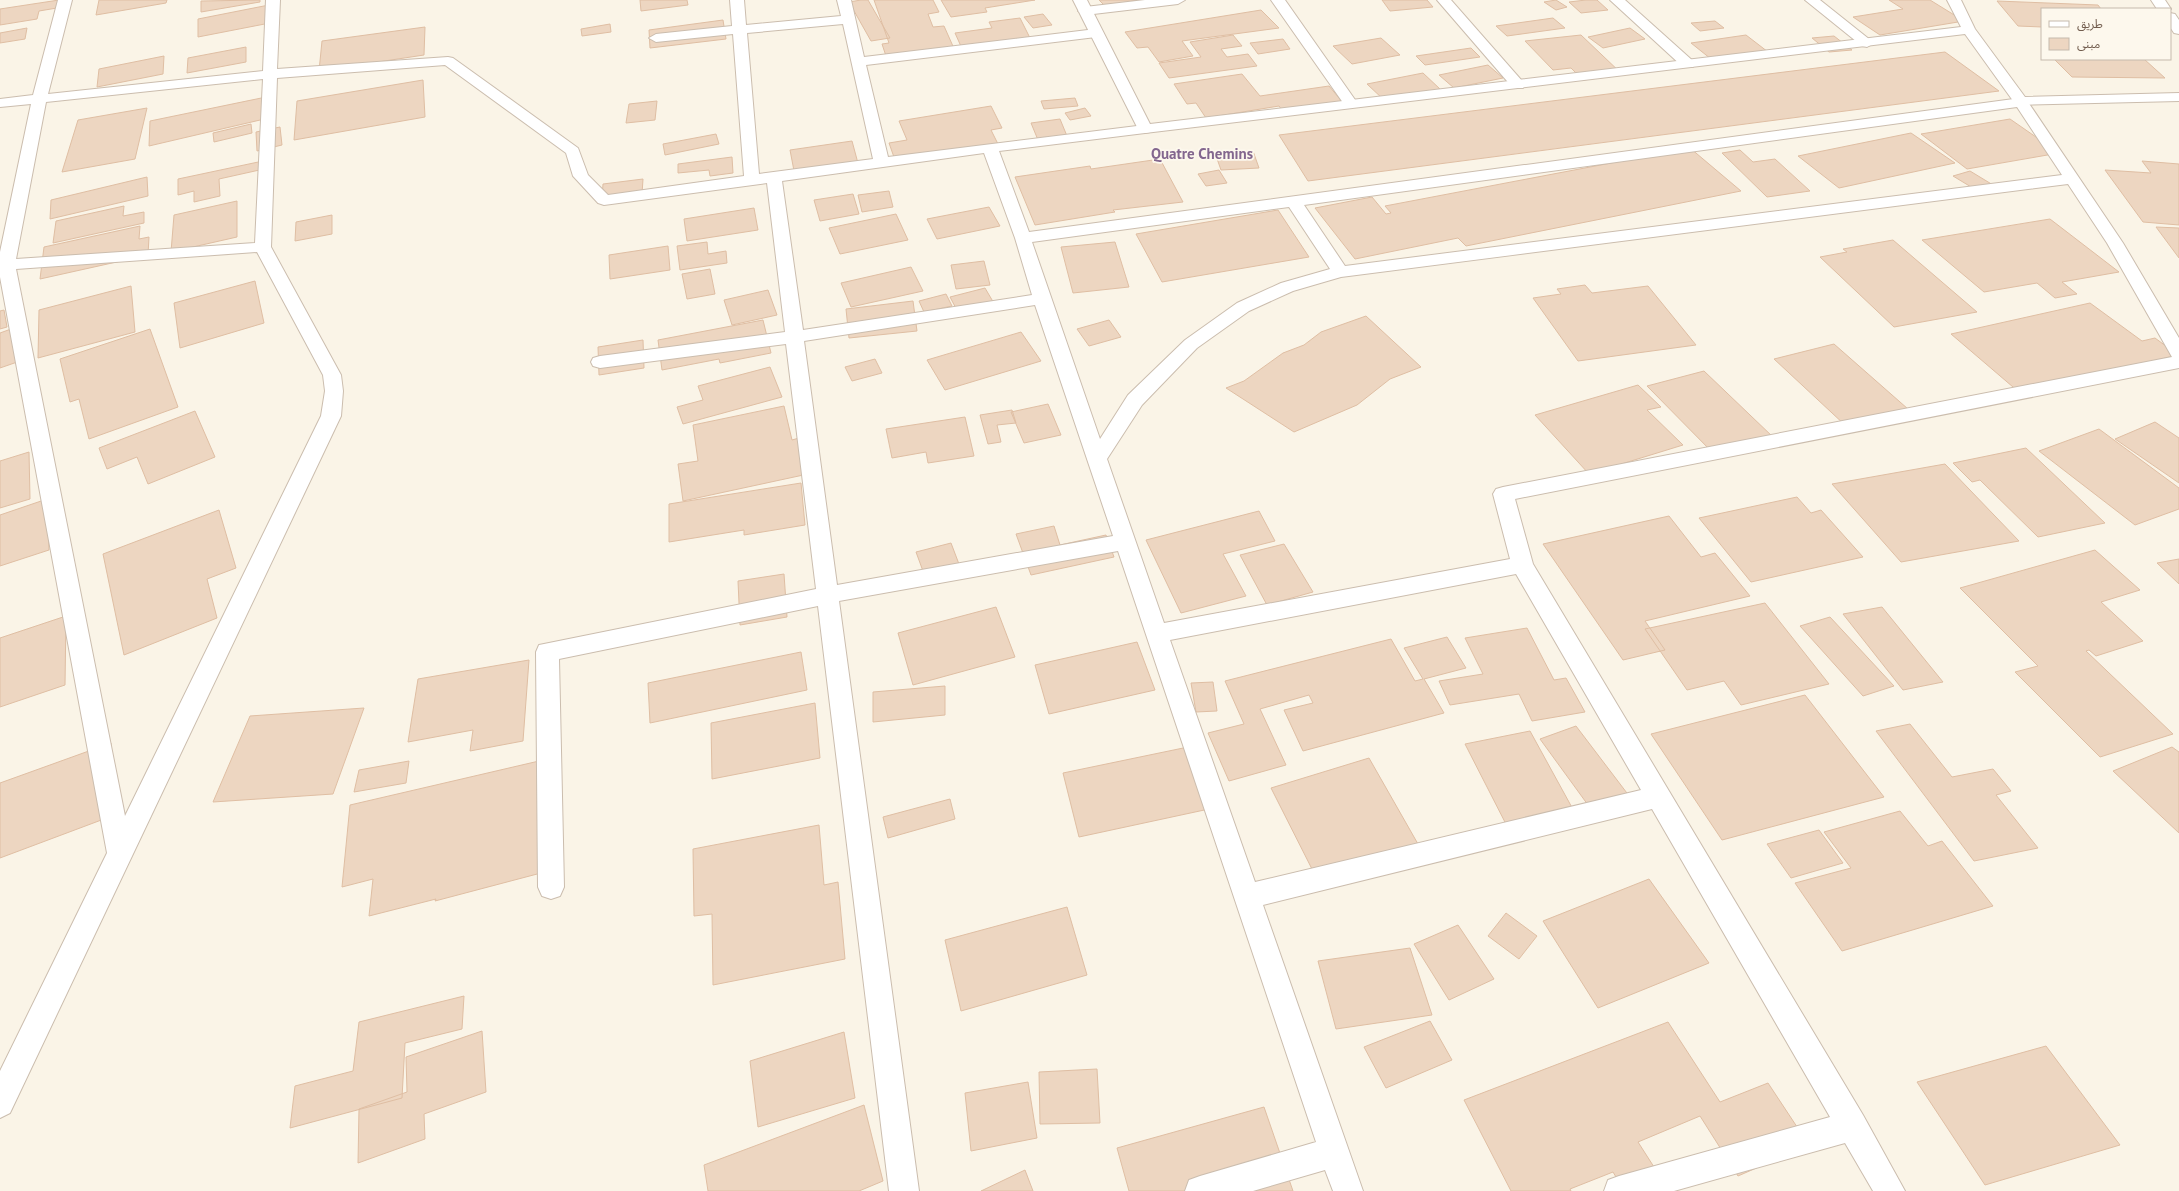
<svg xmlns="http://www.w3.org/2000/svg" width="2179" height="1191" viewBox="0 0 2179 1191" font-family="'PT Sans','Noto Sans Arabic',sans-serif">
	<style>
		.building { fill: #edd6c1; stroke: #dfbea3 }
		.lines { fill: none; stroke-linecap: round; stroke-linejoin: round }
		.minor-casing { stroke: #cbbdae; stroke-width: 2 }
		.tertiary-casing { stroke: #cbbdae; stroke-width: 2 }
		.minor { fill: #fff; fill-rule: evenodd }
		.tertiary { fill: #fff; fill-rule: evenodd }
		.labels { text-anchor: middle; dominant-baseline: central; stroke-width: 3.5; stroke-linejoin: round; paint-order: stroke }
		.far-district-label { font-size: 15px; font-weight: bold; fill: #83668e; stroke: #fdf8ed }
	</style>
	<rect width="100%" height="100%" fill="#faf4e7"/>
	<path class="building" d="M59,0L57,8L39,11L37,19L0,25V9Z
		M99,0H167L166,3L96,15Z
		M260,0V2L201,12V1Z
		M640,0H687L688,5L641,11Z
		M861,0H868L890,38L871,41L849,2Z
		M874,0H933L939,12L928,14L933,27L944,26L956,53L888,62L882,44L889,43Z
		M941,0H1035L985,8L987,12L951,17Z
		M1099,0H1138L1106,7Z
		M1382,0H1427L1433,7L1390,11Z
		M1556,0L1567,7L1556,10L1544,2Z
		M1586,0H1597L1608,10L1581,13L1569,2Z
		M1889,0H1930L1964,21L1880,35L1853,17L1903,9Z
		M1997,1L2098,5L2101,9H2042V27L2018,26Z
		M274,4L275,22L198,37V19Z
		M1261,10L1279,28L1182,41L1193,56L1159,62L1148,47L1137,48L1125,32Z
		M1043,14L1052,25L1033,28L1024,17Z
		M1020,18L1032,42L964,53L955,33L992,28L989,22Z
		M1553,18L1565,28L1507,36L1496,26Z
		M723,20L726,39L650,48L649,30Z
		M1715,21L1724,28L1700,31L1691,23Z
		M610,24L611,32L582,36L581,29Z
		M425,27L424,55L319,71L322,41Z
		M27,28L25,39L0,43V33Z
		M1630,28L1645,39L1603,48L1588,37Z
		M1233,35L1242,46L1221,49L1227,57L1248,54L1257,66L1169,78L1159,63L1201,57L1190,42Z
		M1581,35L1623,75L1583,80L1571,68L1553,70L1525,41Z
		M1746,35L1772,55L1716,63L1691,43Z
		M1834,36L1852,50L1829,52L1812,38Z
		M1381,38L1400,55L1352,64L1333,46Z
		M1283,39L1290,49L1258,54L1250,43Z
		M246,47V62L187,73L188,58Z
		M1471,48L1480,57L1425,65L1416,56Z
		M1945,52L1999,91L1308,181L1279,135Z
		M164,56L163,74L97,87L99,69Z
		M2054,59H2144L2165,78L2072,77Z
		M1488,65L1503,78L1454,88L1439,75Z
		M1423,73L1440,89L1384,100L1367,84Z
		M1242,74L1260,96L1329,86L1344,104L1285,114L1279,106L1206,118L1196,103L1187,104L1174,84Z
		M423,80L425,117L294,140L297,101Z
		M271,96L273,117L149,146L150,121Z
		M1075,98L1078,106L1044,109L1041,101Z
		M657,101L655,120L626,123L629,104Z
		M991,106L1002,128L991,130L999,146L895,160L889,143L907,140L899,121Z
		M147,108L135,159L62,172L78,120Z
		M1085,108L1091,116L1070,120L1065,113Z
		M1060,119L1067,136L1038,140L1031,123Z
		M2010,119L2059,153L1967,169L1921,134Z
		M251,124L252,133L214,142L213,133Z
		M280,127L282,145L257,151L256,132Z
		M1911,133L1955,163L1839,188L1798,156Z
		M716,134L719,144L665,155L663,144Z
		M852,141L859,167L795,176L790,150Z
		M1690,148L1741,191L1466,246L1458,238L1355,259L1315,208L1372,197L1386,214L1391,213L1385,206Z
		M1740,150L1753,162L1775,159L1810,191L1767,197L1722,153Z
		M1253,151L1259,168L1221,170L1215,153Z
		M732,157L733,173L710,176L709,170L678,173V164Z
		M1160,159L1183,202L1113,210L1115,212L1035,225L1015,177L1090,166L1091,169Z
		M263,161L264,169L219,179L220,196L194,202V191L178,195V179Z
		M2142,161L2179,164V225L2143,222L2105,170L2151,173Z
		M1219,170L1227,183L1206,186L1198,174Z
		M1970,171L1998,188L1981,193L1953,176Z
		M147,177L148,196L50,219L51,200Z
		M643,179L642,194L602,198L603,184Z
		M889,191L893,207L862,212L858,195Z
		M853,194L859,214L820,221L814,200Z
		M237,201V237L171,252L174,215Z
		M124,206L123,216L144,212V223L53,243L56,221Z
		M989,207L1000,226L937,239L927,219Z
		M754,208L758,230L687,241L684,219Z
		M1278,210L1309,257L1162,282L1136,234Z
		M896,214L908,240L840,254L829,228Z
		M332,215V234L295,241L296,222Z
		M2050,219L2119,272L2062,282L2077,294L2055,298L2037,283L1984,292L1922,240Z
		M140,226L139,239L149,237L148,255L40,279L44,247Z
		M2156,227L2179,228V258Z
		M1893,240L1977,312L1894,327L1820,257L1847,252L1843,249Z
		M707,242L708,254L726,251L727,263L680,270L677,246Z
		M1115,242L1129,287L1073,293L1061,247Z
		M668,246L670,270L610,279L609,255Z
		M984,261L990,285L956,289L951,265Z
		M911,267L923,291L851,307L841,283Z
		M710,269L715,294L687,299L682,274Z
		M255,281L264,323L180,348L174,303Z
		M1585,285L1592,293L1648,286L1696,345L1578,361L1533,298L1561,294L1557,289Z
		M131,286L135,332L38,358L39,310Z
		M985,288L995,305L959,314L950,297Z
		M768,290L777,315L732,325L724,300Z
		M946,294L952,306L924,312L919,301Z
		M913,301L917,331L849,338L846,309Z
		M2090,303L2142,341L2155,338L2178,355L2020,393L1951,334Z
		M4,310L7,327L0,329V311Z
		M1366,316L1421,367L1390,379L1357,405L1294,432L1226,388L1244,381L1283,353L1304,345L1321,332Z
		M763,320L771,353L720,363L719,359L662,370L658,340Z
		M1109,320L1121,337L1089,346L1077,329Z
		M11,329L23,360L0,368V333Z
		M150,329L178,407L89,439L79,399L70,402L60,359Z
		M1021,332L1041,361L945,390L927,360Z
		M643,340L644,368L599,375L598,347Z
		M1834,344L1908,409L1846,426L1774,359Z
		M875,359L882,373L852,381L845,367Z
		M770,367L782,397L683,424L677,407L703,400L698,386Z
		M1704,371L1773,437L1714,454L1647,386Z
		M1638,385L1661,407L1647,410L1683,445L1589,474L1535,415Z
		M1048,404L1061,435L1024,443L1011,412Z
		M784,406L792,440L799,438L808,474L683,501L678,464L698,461L693,425Z
		M1012,410L1016,423L997,425L1001,442L988,444L980,415Z
		M195,411L215,457L148,484L137,457L107,469L99,448Z
		M965,417L974,456L928,463L926,452L892,458L886,429Z
		M2155,422L2179,438V483L2115,439Z
		M2099,429L2179,488V509L2135,525L2039,451Z
		M2026,448L2105,523L2038,537L1980,480L1972,482L1953,463Z
		M29,452L30,499L0,508V461Z
		M1945,464L2019,541L1901,562L1832,484Z
		M801,483L805,525L744,535V530L669,542V504Z
		M1797,497L1811,513L1821,510L1863,557L1751,582L1699,518Z
		M47,499L49,550L0,566V515Z
		M219,510L236,568L207,579L217,618L124,655L103,554Z
		M1259,511L1275,541L1223,554L1246,596L1181,613L1146,540Z
		M1669,516L1701,557L1715,553L1750,596L1645,621L1665,650L1623,660L1543,544Z
		M1054,526L1060,545L1106,535L1114,557L1031,575L1016,534Z
		M951,543L962,572L927,582L916,552Z
		M1284,544L1313,592L1267,605L1240,555Z
		M2095,550L2140,590L2101,602L2143,641L2096,656L2089,650L2086,651L2173,734L2100,757L2015,672L2038,666L1960,588Z
		M2179,559V584L2157,563Z
		M784,574L787,617L740,625L738,581Z
		M1765,603L1829,684L1741,705L1724,681L1687,690L1645,629Z
		M996,607L1015,657L913,685L898,633Z
		M1882,607L1943,682L1903,690L1843,614Z
		M66,616L65,685L0,707V638Z
		M1830,617L1894,686L1863,696L1800,626Z
		M1527,628L1554,680L1566,678L1585,712L1532,721L1519,694L1450,705L1439,681L1483,674L1465,638Z
		M1447,637L1466,668L1424,679L1444,713L1303,751L1284,710L1313,703L1309,695L1260,709L1286,765L1229,781L1208,733L1244,724L1225,681L1391,639L1415,681L1423,679L1404,648Z
		M1137,642L1155,690L1049,714L1035,665Z
		M801,652L807,690L650,723L648,683Z
		M529,660L523,741L470,751L473,730L408,742L418,679Z
		M1213,682L1217,711L1196,712L1191,683Z
		M945,686V715L873,722V692Z
		M1805,695L1884,797L1722,840L1651,734Z
		M815,703L820,758L712,779L711,723Z
		M364,708L333,794L213,802L250,716Z
		M1910,724L1952,777L1993,769L2011,791L1996,795L2038,848L1974,861L1876,731Z
		M1576,726L1633,801L1596,816L1540,739Z
		M1530,731L1575,813L1508,828L1465,744Z
		M111,743L112,816L0,858V783Z
		M1188,747L1209,809L1079,837L1063,773Z
		M2172,747L2179,752V833L2113,771Z
		M1369,758L1418,844L1316,877L1271,788Z
		M409,761L406,783L354,792L359,770Z
		M539,761L541,873L435,901L436,899L369,916L373,879L342,887L350,805Z
		M950,799L955,819L888,838L883,817Z
		M1900,811L1928,846L1942,841L1993,906L1842,951L1795,883L1851,868L1824,832Z
		M819,825L824,885L838,882L845,959L713,985L712,914L694,916L693,849Z
		M1819,830L1843,863L1791,878L1767,844Z
		M1649,879L1709,963L1598,1008L1543,921Z
		M1067,907L1087,975L961,1011L945,940Z
		M1506,913L1537,936L1519,959L1488,936Z
		M1458,925L1494,979L1449,1000L1414,944Z
		M1410,948L1432,1015L1336,1029L1318,961Z
		M464,996L462,1029L405,1043L402,1098L290,1128L295,1086L353,1071L359,1022Z
		M1430,1021L1452,1060L1386,1088L1364,1047Z
		M1668,1022L1720,1102L1768,1083L1809,1145L1738,1176L1700,1116L1638,1142L1654,1167L1619,1182L1613,1172L1570,1189L1571,1191H1511L1464,1100Z
		M482,1031L486,1092L424,1114L425,1139L358,1163L359,1109L407,1092L406,1057Z
		M844,1032L855,1098L758,1127L750,1061Z
		M2046,1046L2120,1145L1985,1185L1917,1082Z
		M1097,1069L1100,1123L1040,1124L1039,1072Z
		M1028,1082L1037,1138L971,1151L965,1093Z
		M864,1105L883,1181L859,1191H708L704,1165Z
		M1264,1107L1293,1191H1129L1117,1148Z
		M1025,1170L1033,1191H981Z"/>
	<g class="lines">
		<g class="minor-casing">
			<path id="minor" d="M58,0H72L48,94L263,71L266,0H280L277,69L448,57L453,58L578,148L588,175L608,195L744,176L733,34L656,42L649,38L656,34L732,26L730,0H744L746,25L841,16L837,0H851L864,57L1096,29L1101,30L1103,33L1101,36L1096,37L866,65L888,157L1145,125L1150,126L1152,129L1150,132L1145,133L999,151L1029,232L2021,98L2026,99L2123,243L2179,338V368L1515,499L1533,564L1863,1115L1905,1191H1873L1845,1143L1674,1191H1604L1608,1180L1619,1176L1830,1117L1652,809L1263,905L1363,1191H1333L1325,1170L1253,1191H1185L1189,1180L1200,1176L1316,1142L1118,551L839,601L919,1191H889L818,606L559,659L564,887L560,896L551,899L542,896L538,887L536,652L539,645L816,589L786,344L600,368L593,366L591,362L593,358L600,356L785,332L767,183L604,205L598,203L573,176L566,153L445,65L277,78L271,247L341,375L343,391L341,416L10,1113L0,1118V1071L107,853L0,277V252L31,104L0,107V99L33,95ZM843,24L873,159L759,174L747,33ZM263,79L255,243L16,259L46,102ZM2017,107L2062,175L1345,266L1304,205ZM984,153L1015,238L1032,295L803,330L782,181ZM2068,184L2107,243L2172,357L1503,487L1496,489L1493,494L1510,559L1164,623L1107,459L1142,405L1197,348L1249,311L1293,291L1341,277ZM1289,207L1330,269L1281,283L1237,303L1185,340L1128,395L1100,439L1032,242ZM257,252L323,375L325,391L321,416L125,816L16,269ZM1035,305L1113,536L837,585L804,341ZM1516,574L1641,790L1255,882L1170,640Z
				M1145,0H1185L1178,4L1085,15L1078,11L1085,7Z
				M1271,0H1285L1358,104L1356,107H1346Z
				M1437,0H1451L1523,82L1525,85L1523,88H1513Z
				M1610,0H1625L1693,61L1695,64L1693,67H1683Z
				M1805,0H1820L1874,43L1867,47L1862,46Z
				M2151,0H2165L2171,9H2157Z
				M2170,13L2175,14L2179,20V34L2174,33L2170,27Z"/>
		</g>
		<g class="tertiary-casing">
			<path id="tertiary" d="M1073,0H1087L1150,124L1961,27L1947,0H1961L1975,29L2025,97L2179,93V101L2016,105L1965,34L1145,133L1140,132L1138,129Z"/>
		</g>
		<use href="#minor" class="minor"/>
		<use href="#tertiary" class="tertiary"/>
	</g>
	<g class="labels">
		<g class="far-district-label">
			<text x="1202" y="153">Quatre Chemins</text>
		</g>
	</g>
	<rect x="2041" y="8" width="130" height="52" fill="#fdf8ed" stroke="#c5baad"/>
	<rect x="2049" y="21" width="20" height="6" fill="#ffffff" stroke="#c5baad"/>
	<text x="2077" y="28" font-size="12" fill="#725d4e">طريق</text>
	<rect x="2049" y="38" width="20" height="12" fill="#edd6c1" stroke="#c5baad"/>
	<text x="2077" y="48" font-size="12" fill="#725d4e">مبنى</text>
</svg>
